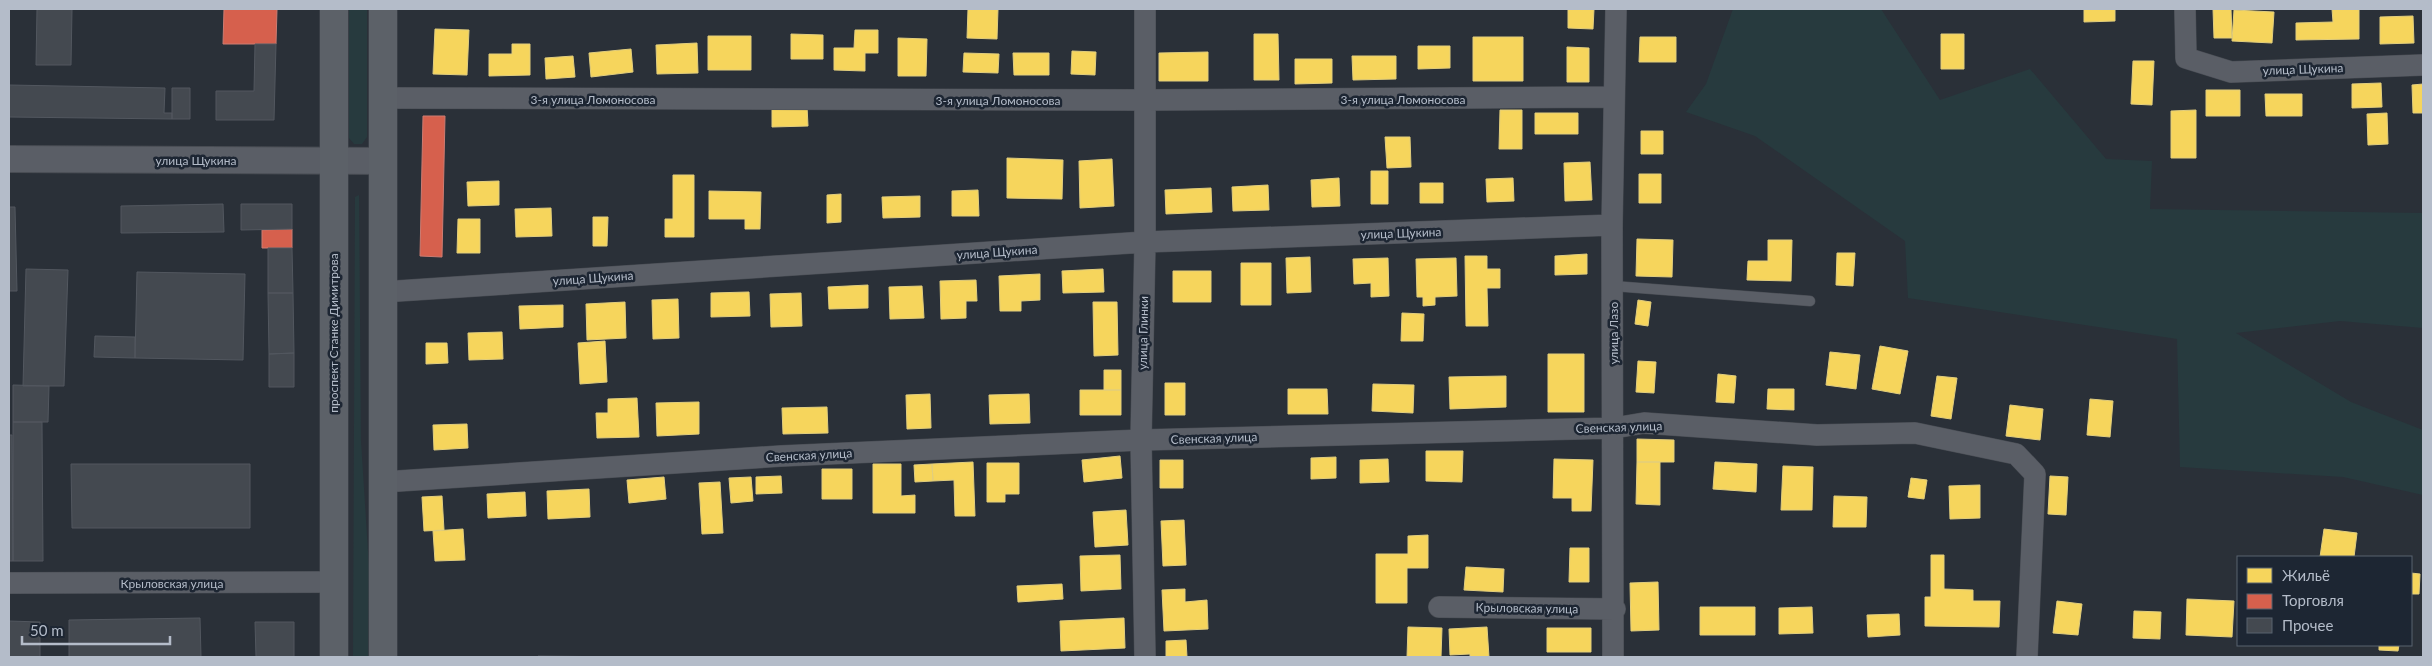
<svg xmlns="http://www.w3.org/2000/svg" width="2432" height="666" viewBox="0 0 2432 666" font-family="Lato,sans-serif">
	<style>
		.green { fill: #273a3e }
		.homes { fill: #f6d55c; stroke: #e2ce7d }
		.shops { fill: #d6604d; stroke: #cc7c72 }
		.building { fill: #444950; stroke: #52575f }
		.lines { fill: none; stroke-linecap: round; stroke-linejoin: round }
		.service-casing { stroke: #484c53; stroke-width: 11 }
		.minor-casing { stroke: #484c53; stroke-width: 22 }
		.tertiary-casing { stroke: #484c53; stroke-width: 28 }
		.primary-casing { stroke: #484c55; stroke-width: 29 }
		.service { stroke: #5a5e66; stroke-width: 10 }
		.minor { stroke: #5a5e66; stroke-width: 21 }
		.tertiary { stroke: #5a5e66; stroke-width: 26 }
		.primary { stroke: #5c6168; stroke-width: 28 }
		.labels { text-anchor: middle; dominant-baseline: central; stroke-width: 5; stroke-linejoin: round; paint-order: stroke }
		.street-label { font-size: 12px; fill: #b4bcc9; stroke: #1d2633 }
	</style>
	<rect width="100%" height="100%" fill="#2a3038"/>
	<path class="green" d="M349,9H367V137L362,144H354L349,138Z
		M1733,9H1881L1940,100L2030,69L2106,159L2152,161L2150,209L2423,213V328L2340,321L2236,333L2351,402L2423,430V495L2343,477L2180,467L2177,339L1908,298L1905,241L1755,136L1686,112L1706,84Z
		M359,195L361,441L369,567L368,657H353L355,197Z"/>
	<path class="homes" d="M968,9H998L997,39L967,38Z
		M1568,9H1594L1593,29L1568,28Z
		M2084,9H2115V21L2084,22Z
		M2213,9H2231L2232,38H2214Z
		M2332,9H2359V39L2296,40V23L2333,22Z
		M2234,10L2274,12L2272,43L2232,41Z
		M2413,16L2414,43L2380,44V17Z
		M435,29L469,30L467,75L433,74Z
		M855,30H878V53H865V71L834,70V48H854Z
		M791,34L823,35V59H791Z
		M1254,34H1278L1279,80H1254Z
		M1941,34H1964V69H1941Z
		M708,36H751V70H708Z
		M1473,37H1523V81H1473Z
		M1640,37H1676V62H1639Z
		M898,38L927,39L926,76H898Z
		M697,43L698,73L657,74L656,45Z
		M512,44H530V75L489,76V54H512Z
		M1418,46H1450V68L1418,69Z
		M1567,47L1589,48V82H1567Z
		M631,49L633,72L591,77L589,53Z
		M1072,51L1096,52L1095,75L1071,74Z
		M1208,52V81H1159V53Z
		M964,53L999,54L998,73L963,72Z
		M1013,53H1049V75H1014Z
		M573,56L575,77L546,79L545,58Z
		M1352,56H1396V79L1353,80Z
		M1295,59H1332V83L1295,84Z
		M2133,61H2154L2152,105L2131,104Z
		M2381,83L2382,107L2352,108V84Z
		M2423,84V113H2413L2412,85Z
		M2206,90H2240V116H2206Z
		M2265,94H2302V116H2266Z
		M807,106L808,126L772,127V107Z
		M1500,110H1522V149H1499Z
		M2196,110V158H2171V111Z
		M1535,113H1578V134H1535Z
		M2387,113L2388,144L2368,145L2367,114Z
		M1641,131H1663V154H1641Z
		M1385,137H1410L1411,167L1387,168Z
		M1007,158L1063,160L1062,199L1007,198Z
		M1112,159L1114,206L1080,208L1079,161Z
		M1590,162L1592,200L1565,201L1564,163Z
		M1371,171H1388V204H1371Z
		M1639,174H1661V203H1639Z
		M673,175H694V237H665V219H673Z
		M1339,178L1340,206L1312,207L1311,180Z
		M1513,178L1514,201L1487,202L1486,179Z
		M499,181V205L468,206L467,182Z
		M1420,183H1443V203H1420Z
		M1268,185L1269,210L1233,211L1232,187Z
		M1211,188L1212,212L1166,214L1165,190Z
		M978,190L979,216H952V191Z
		M709,191L761,192L760,229H745V219H709Z
		M841,194V222L827,223V195Z
		M920,196V217L883,218L882,197Z
		M551,208L552,236L516,237L515,209Z
		M593,217H608L607,246H593Z
		M458,219H480V253H457Z
		M1637,239L1673,240L1672,277L1636,276Z
		M1768,240H1792L1791,281L1747,280L1748,261H1768Z
		M1837,253H1855L1853,286L1836,285Z
		M1587,254V274L1555,275V256Z
		M1465,256H1487V269H1500V288H1487L1488,326H1466Z
		M1310,257L1311,292L1287,293L1286,258Z
		M1388,258L1389,296L1371,297V283L1354,284L1353,259Z
		M1456,258L1457,296L1435,297V305L1423,306V297H1417L1416,259Z
		M1241,263H1271V305H1241Z
		M1103,269L1104,292L1063,293L1062,271Z
		M1173,271H1211V302H1173Z
		M1040,274V300L1021,301V311H1000L999,276Z
		M976,280L977,301H966V318L941,319L940,281Z
		M868,285V308L829,309L828,287Z
		M922,286L924,318L890,319L889,287Z
		M749,292L750,316L711,317V293Z
		M801,293L802,326L771,327L770,294Z
		M678,299L679,338L653,339L652,300Z
		M1638,300L1651,302L1648,326L1635,324Z
		M625,302L626,338L587,340L586,304Z
		M1093,302H1117L1118,355L1094,356Z
		M563,305V327L520,329L519,306Z
		M1402,313L1424,314L1423,341H1401Z
		M502,332L503,359L469,360L468,333Z
		M605,341L607,382L580,384L578,343Z
		M426,343H447L448,363L426,364Z
		M1880,346L1908,351L1900,394L1872,389Z
		M1830,352L1860,355L1856,389L1826,385Z
		M1548,354H1584V412H1548Z
		M1638,361L1656,362L1654,393L1636,392Z
		M1104,370H1121V390H1104Z
		M1718,374L1736,376L1734,403L1716,402Z
		M1506,376V407L1450,409L1449,377Z
		M1937,376L1957,378L1951,419L1931,416Z
		M1165,383H1185V415H1165Z
		M1373,384L1414,385L1413,413L1372,411Z
		M1288,389H1327L1328,414H1288Z
		M1768,389H1794V410L1767,409Z
		M1080,390H1121V415H1080Z
		M930,394L931,428L907,429L906,395Z
		M1029,394L1030,423L990,424L989,395Z
		M637,398L639,437L597,438L596,413H608V399Z
		M2090,399L2113,401L2110,437L2087,435Z
		M699,402V434L657,436L656,403Z
		M2010,405L2043,409L2040,440L2006,436Z
		M827,407L828,433L783,434L782,408Z
		M467,424L468,448L434,450L433,425Z
		M1637,439L1674,440V462H1637Z
		M1426,451H1463L1462,482L1426,481Z
		M1120,456L1122,478L1084,482L1082,460Z
		M1336,457V478L1311,479V458Z
		M1388,459L1389,482L1360,483V460Z
		M1554,459L1593,460L1591,511H1572V498H1553Z
		M1160,460H1183V488H1160Z
		M973,462L975,516H955L954,480L933,481L932,464Z
		M1637,462H1660V505L1636,504Z
		M1715,462L1757,464L1756,492L1713,489Z
		M987,463H1019V494H1005V502H987Z
		M873,464H901V496L915,495V513H873Z
		M932,464L933,481L915,482L914,465Z
		M1783,466L1813,467L1812,510H1781Z
		M822,469H852V499H822Z
		M781,476L782,493L756,494V477Z
		M2050,476L2068,477L2066,515L2048,514Z
		M664,477L666,499L629,503L627,480Z
		M751,477L753,501L731,503L729,478Z
		M1911,478L1927,480L1924,499L1908,497Z
		M720,482L723,533L702,534L699,483Z
		M1980,485V518L1950,519L1949,486Z
		M589,489L590,517L548,519L547,491Z
		M525,492L526,516L488,518L487,494Z
		M442,496L444,530L424,531L422,497Z
		M1834,496L1867,497L1866,527H1833Z
		M1126,510L1128,545L1095,547L1093,512Z
		M1184,520L1186,565L1163,566L1161,521Z
		M463,529L465,560L435,561L433,531Z
		M2324,529L2357,533L2354,557H2320Z
		M1428,535V568H1407V603H1376V554H1408V536Z
		M1570,548H1589V582H1569Z
		M1120,555L1121,589L1081,591L1080,556Z
		M1931,555H1944V589L1973,590V601H2000L1999,627L1925,626V597H1931Z
		M1466,567L1504,569L1503,592L1464,590Z
		M2411,573L2420,574L2419,594H2411Z
		M1658,582L1659,630L1631,631L1630,583Z
		M1062,584L1063,599L1018,602L1017,586Z
		M1185,589V602L1207,600L1208,629L1164,631L1162,590Z
		M2187,599L2234,601L2232,637L2186,635Z
		M2057,601L2082,604L2078,635L2053,633Z
		M1700,607H1755V635H1700Z
		M1812,607L1813,633L1779,634V608Z
		M2134,611L2161,612L2160,639L2133,638Z
		M1899,614L1900,635L1868,637L1867,615Z
		M1124,618L1125,648L1061,651L1060,621Z
		M1408,627L1442,628L1441,657H1407Z
		M1487,627L1489,657H1470V654L1450,655L1449,629Z
		M1547,628H1591V652H1547Z
		M1186,640L1187,657H1203H1166V641Z
		M2379,645H2399L2398,651L2379,650Z"/>
	<path class="shops" d="M224,9H277L276,44H223Z
		M423,116H445L442,257L420,256Z
		M292,229V248H262V230Z"/>
	<path class="building" d="M37,9H72L71,65H36Z
		M255,44H276L274,120H216V91H254Z
		M9,85L165,88L164,113H172V119L9,117Z
		M172,88H190V119H172Z
		M223,204L224,232L121,233V206Z
		M241,204H292V229L241,230Z
		M9,207H15L17,291H9Z
		M268,248H292L293,293H268Z
		M26,269L68,270L64,386H23Z
		M137,272L245,274L243,360L135,358Z
		M268,293H293L294,353L269,354Z
		M95,336L135,337V358L94,357Z
		M294,353V387H269V354Z
		M13,385L49,386L48,422H13Z
		M13,422H42L43,561H13Z
		M9,435H12L13,561H9Z
		M71,464H250V528H72Z
		M200,618L201,657H69V620Z
		M9,621L40,622V657H9Z
		M255,622H294V657H256Z
		M538,656L628,657H538Z"/>
	<g class="lines">
		<g class="service-casing">
			<path id="service" d="M1613,286L1810,301"/>
		</g>
		<g class="minor-casing">
			<path id="minor" d="M1145,9V242L1141,440L1145,657
				M2185,9L2186,58L2231,72L2423,65
				M382,98L1145,100L1613,97
				M382,292L1145,242L1612,225
				M383,482L781,456L1141,440L1614,428L1644,423L1817,435L1915,433L2016,454L2035,474L2027,657
				M9,583L335,582
				M1439,607L1615,609
				M1613,657L1612,225L1616,9"/>
		</g>
		<g class="tertiary-casing">
			<path id="tertiary" d="M9,159L383,161"/>
		</g>
		<g class="primary-casing">
			<path id="primary" d="M334,9V657
				M383,9V657"/>
		</g>
		<use href="#service" class="service"/>
		<use href="#minor" class="minor"/>
		<use href="#tertiary" class="tertiary"/>
		<use href="#primary" class="primary"/>
	</g>
	<g class="labels">
		<g class="street-label">
			<text transform="translate(2303 69) rotate(-2)">улица Щукина</text>
			<text x="593" y="99">3-я улица Ломоносова</text>
			<text x="1403" y="99">3-я улица Ломоносова</text>
			<text x="998" y="100">3-я улица Ломоносова</text>
			<text x="196" y="160">улица Щукина</text>
			<text transform="translate(1401 233) rotate(-2)">улица Щукина</text>
			<text transform="translate(997 252) rotate(-4)">улица Щукина</text>
			<text transform="translate(593 278) rotate(-4)">улица Щукина</text>
			<text transform="translate(333 333) rotate(-90)">проспект Станке Димитрова</text>
			<text transform="translate(1143 333) rotate(-89)">улица Глинки</text>
			<text transform="translate(1613 333) rotate(-90)">улица Лазо</text>
			<text transform="translate(1619 427) rotate(-2)">Свенская улица</text>
			<text transform="translate(1214 438) rotate(-2)">Свенская улица</text>
			<text transform="translate(809 455) rotate(-3)">Свенская улица</text>
			<text x="172" y="583">Крыловская улица</text>
			<text transform="translate(1527 608) rotate(1)">Крыловская улица</text>
		</g>
	</g>
	<rect width="2432" height="666" fill="none" stroke="#b4bcc9" stroke-width="20"/>
	<rect x="2237" y="556" width="175" height="90" fill="#1d2633" stroke="#59626f"/>
	<rect x="2247" y="568" width="25" height="15" fill="#f6d55c" stroke="#59626f"/>
	<text x="2282" y="581" font-size="15" fill="#b4bcc9">Жильё</text>
	<rect x="2247" y="594" width="25" height="15" fill="#d6604d" stroke="#59626f"/>
	<text x="2282" y="606" font-size="15" fill="#b4bcc9">Торговля</text>
	<rect x="2247" y="618" width="25" height="15" fill="#444950" stroke="#59626f"/>
	<text x="2282" y="631" font-size="15" fill="#b4bcc9">Прочее</text>
	<path d="M22 636v8h148v-8" fill="none" stroke="#b4bcc9" stroke-width="2.5"/>
	<text x="30" y="636" font-size="15" fill="#b4bcc9" stroke="#1d2633" stroke-width="4" paint-order="stroke">50 m</text>
</svg>
